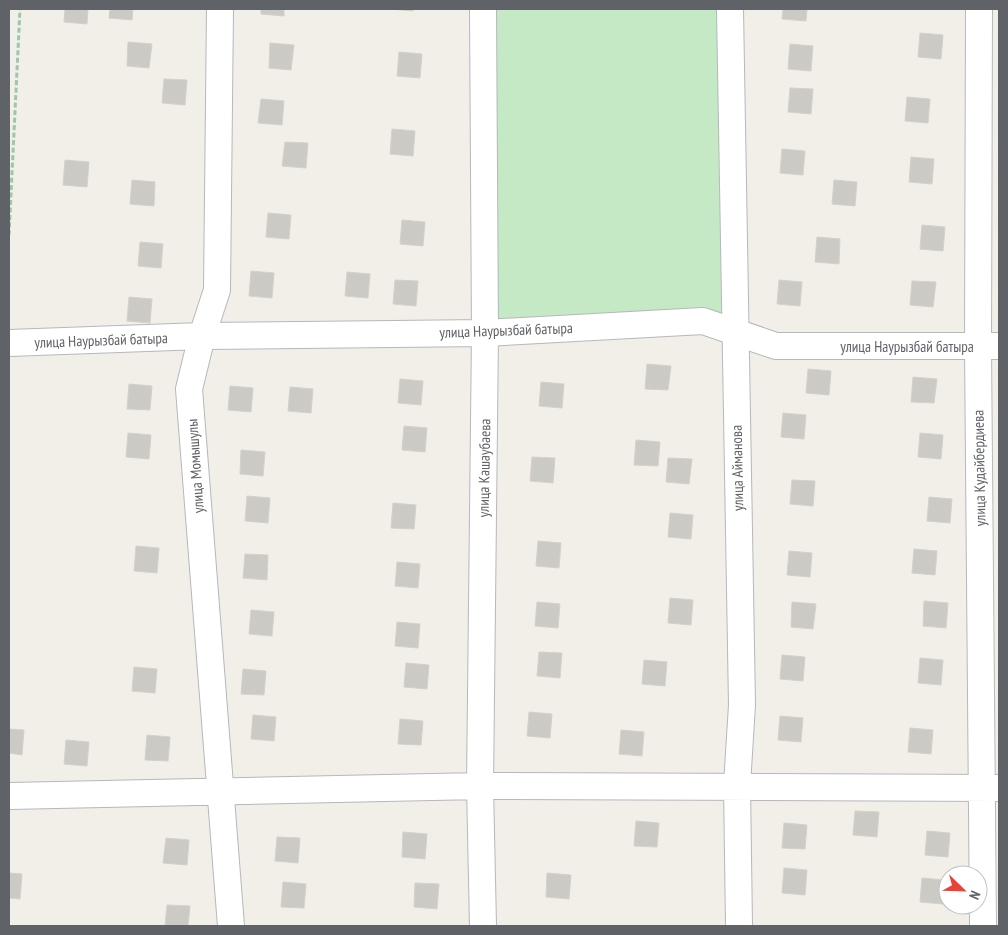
<svg xmlns="http://www.w3.org/2000/svg" width="1008" height="935" viewBox="0 0 1008 935" font-family="'PT Sans Narrow',sans-serif">
	<style>
		.green { fill: #c5e8c5 }
		.building { fill: #cccac5; stroke: #d6d1c6 }
		.lines { fill: none; stroke-linecap: round; stroke-linejoin: round }
		.minor-casing { stroke: #b5b8bc; stroke-width: 28 }
		.path { stroke: #9cc7a9; stroke-width: 3; stroke-dasharray: 5 2.5; stroke-linecap: butt }
		.minor { stroke: #fff; stroke-width: 26 }
		.labels { text-anchor: middle; dominant-baseline: central; stroke-width: 4; stroke-linejoin: round; paint-order: stroke }
		.street-label { font-size: 15px; fill: #5f6368; stroke: #fff }
	</style>
	<rect width="100%" height="100%" fill="#f1efe8"/>
	<path class="green" d="M483,9H730L734,332L485,333Z"/>
	<path class="building" d="M65,9H88L87,24L64,22Z
		M110,9H133L132,20L109,18Z
		M261,9H284V16L261,14Z
		M390,9H413V11Z
		M783,9H807L806,21L782,19Z
		M920,33L943,35L941,59L918,57Z
		M128,42L152,44L149,68L127,66Z
		M270,43L294,45L291,70L269,68Z
		M790,44L813,46L811,71L788,69Z
		M399,52L422,54L420,78L397,76Z
		M164,79L187,80L185,105L162,103Z
		M790,88L813,89L811,114L788,112Z
		M907,97L930,99L928,123L905,121Z
		M261,99L284,101L282,125L258,123Z
		M392,129L415,131L413,156L390,154Z
		M285,142L308,143L306,168L282,166Z
		M782,149L805,151L803,175L780,173Z
		M911,157L934,159L932,184L909,182Z
		M65,160L89,162L87,187L63,185Z
		M132,180L155,182L154,206L130,204Z
		M834,180L857,182L855,206L832,204Z
		M268,213L291,215L289,239L266,237Z
		M402,220L425,222L423,246L400,244Z
		M922,225L945,227L943,251L920,249Z
		M817,237L840,239L839,264L815,262Z
		M140,242L163,244L161,268L138,266Z
		M251,271L274,273L272,298L249,296Z
		M347,272L370,274L368,298L345,296Z
		M395,280L418,281L416,306L393,304Z
		M779,280L802,282L800,306L777,304Z
		M912,281L936,282L933,307L910,305Z
		M129,297L152,299L150,323L127,321Z
		M647,364L671,366L668,390L645,389Z
		M808,369L831,371L829,395L806,393Z
		M913,377L937,379L934,403L911,402Z
		M400,379L423,381L421,405L398,403Z
		M541,382L564,384L562,408L539,406Z
		M129,384L152,386L150,410L127,409Z
		M230,386L253,388L251,412L228,410Z
		M290,387L313,389L311,413L288,411Z
		M783,413L806,415L804,439L781,437Z
		M404,426L427,428L425,452L402,450Z
		M128,433L151,435L149,459L126,457Z
		M920,433L943,435L941,459L918,457Z
		M636,440L660,442L658,466L634,465Z
		M241,450L265,452L263,476L240,474Z
		M532,457L555,458L553,483L530,481Z
		M668,458L692,459L689,484L666,482Z
		M792,480L815,481L813,506L790,504Z
		M247,496L270,498L268,523L245,521Z
		M929,497L952,499L950,523L927,521Z
		M393,503L416,505L414,529L391,528Z
		M670,513L693,515L691,539L668,537Z
		M538,541L561,543L559,568L536,566Z
		M136,546L159,548L157,573L134,571Z
		M914,549L937,551L935,575L912,573Z
		M789,551L812,553L810,577L787,575Z
		M245,554L268,555L267,580L243,578Z
		M397,562L420,564L418,588L395,586Z
		M670,598L693,600L691,625L668,623Z
		M924,601L948,603L946,628L923,626Z
		M537,602L560,604L558,628L535,626Z
		M792,602L816,604L813,629L791,627Z
		M251,610L274,612L272,636L249,634Z
		M397,622L420,624L418,648L395,646Z
		M539,652L562,653L560,678L537,676Z
		M782,655L805,657L803,681L780,679Z
		M920,658L943,660L941,685L918,683Z
		M644,660L667,662L665,686L642,684Z
		M406,663L429,665L427,689L404,687Z
		M134,667L157,669L155,693L132,691Z
		M243,669L266,671L264,695L241,694Z
		M529,712L552,714L550,738L527,736Z
		M253,715L276,717L274,741L251,739Z
		M780,716L803,718L801,742L778,740Z
		M400,719L423,721L421,745L398,744Z
		M910,728L933,730L931,754L908,752Z
		M9,729L24,730L22,755L9,753Z
		M621,730L644,732L642,756L619,754Z
		M147,735L170,737L168,761L145,760Z
		M66,740L89,742L87,766L64,764Z
		M855,811L879,812L877,837L853,835Z
		M636,821L659,823L657,847L634,846Z
		M784,823L807,825L805,849L782,848Z
		M927,831L950,833L948,857L925,855Z
		M403,832L427,834L425,859L402,857Z
		M277,837L300,838L298,863L275,861Z
		M166,838L189,840L187,865L163,863Z
		M784,868L807,870L805,895L782,893Z
		M9,873L22,874L20,899L9,898Z
		M547,873L571,875L569,899L546,897Z
		M922,878L945,880L943,904L920,902Z
		M283,882L306,884L304,908L281,907Z
		M415,883L439,884L437,909L414,907Z
		M167,905L190,906L188,926H165Z"/>
	<g class="lines">
		<g class="minor-casing">
			<path id="minor" d="M220,9L217,290L202,336L189,389L231,926
				M730,9L742,705L737,785L739,926
				M979,9L978,347L983,926
				M9,343L202,336L485,333L703,321L776,346H999
				M9,796L480,786L999,788
				M483,926L480,786L485,333L483,9"/>
		</g>
		<path class="path" d="M9,235L20,9"/>
		<use href="#minor" class="minor"/>
	</g>
	<g class="labels">
		<g class="street-label">
			<text transform="translate(506 330) rotate(-2)">улица Наурызбай батыра</text>
			<text transform="translate(101 340) rotate(-2)">улица Наурызбай батыра</text>
			<text x="907" y="346">улица Наурызбай батыра</text>
			<text transform="translate(195 466) rotate(-94)">улица Момышулы</text>
			<text transform="translate(484 468) rotate(-89)">улица Кашаубаева</text>
			<text transform="translate(737 468) rotate(-91)">улица Айманова</text>
			<text transform="translate(979 468) rotate(-91)">улица Кудайбердиева</text>
		</g>
	</g>
	<rect width="1008" height="935" fill="none" stroke="#5f6368" stroke-width="20"/>
	<g transform="translate(963 890) rotate(113)"><circle r="24" fill="#ffffff" stroke="#bfc1c3"/>
	<path d="M0-4L9 19L0 12L-9 19Z" fill="#ea4335"/>
	<text y="-8" font-size="14" font-weight="bold" text-anchor="middle" fill="#5f6368">N</text>
	</g>
</svg>
